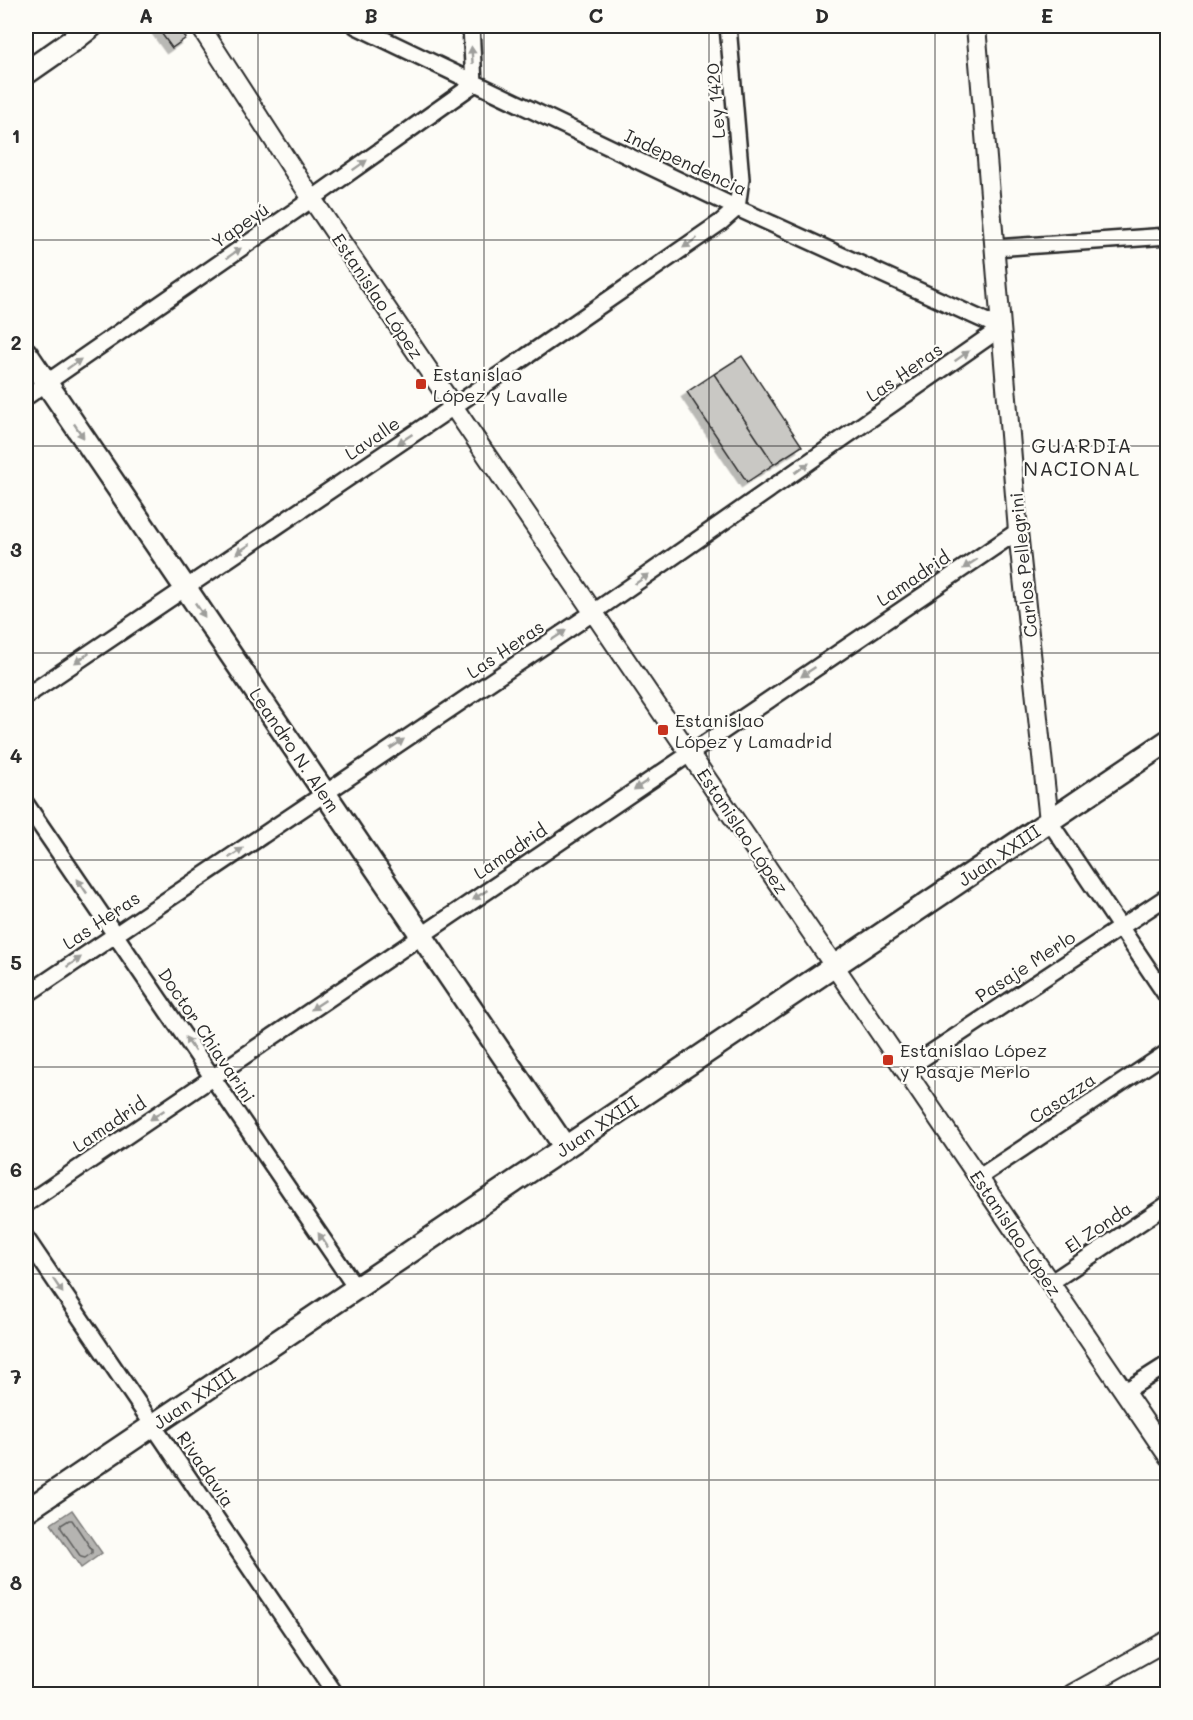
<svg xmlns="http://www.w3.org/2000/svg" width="1193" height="1720" viewBox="0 0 1193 1720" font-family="Mali,sans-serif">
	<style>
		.water { fill: #b5b4b1; stroke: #7e7d7b; stroke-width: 1.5 }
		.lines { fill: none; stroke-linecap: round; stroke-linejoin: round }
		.shore { stroke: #626261; stroke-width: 1.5 }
		.building { fill: #c9c8c4; stroke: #2b2b2b; stroke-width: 1.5; filter: url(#shadow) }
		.minor-casing { stroke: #2b2b2b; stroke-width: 20 }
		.tertiary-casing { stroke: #2b2b2b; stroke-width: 22 }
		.secondary-casing { stroke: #2b2b2b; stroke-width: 26 }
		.primary-casing { stroke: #2b2b2b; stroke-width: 27 }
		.minor { stroke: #fdfcf7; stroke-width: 15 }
		.tertiary { stroke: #fdfcf7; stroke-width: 18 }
		.secondary { stroke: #fdfcf7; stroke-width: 21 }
		.primary { stroke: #fdfcf7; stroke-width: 22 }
		.oneway { fill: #9e9e9b }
		.grid { fill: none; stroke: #2b2b2b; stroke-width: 1.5; stroke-opacity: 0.55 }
		.poi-dot { fill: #c8321e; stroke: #fdfcf7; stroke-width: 2 }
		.labels { text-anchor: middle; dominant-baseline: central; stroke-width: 4.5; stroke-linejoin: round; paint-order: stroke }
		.street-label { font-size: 18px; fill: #2b2b2b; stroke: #fdfcf7 }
		.poi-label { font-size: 18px; fill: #2b2b2b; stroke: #fdfcf7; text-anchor: start }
		.neighbourhood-label { font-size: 20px; letter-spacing: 1.5px; fill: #2b2b2b; stroke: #fdfcf7 }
		.neatline { fill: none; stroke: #2b2b2b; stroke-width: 2 }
		.grid-label { font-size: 20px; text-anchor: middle; font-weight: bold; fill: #2b2b2b }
	</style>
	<defs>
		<filter id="shadow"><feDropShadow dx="-5.5" dy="5.5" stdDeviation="0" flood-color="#0004"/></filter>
	</defs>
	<rect width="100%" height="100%" fill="#fdfcf7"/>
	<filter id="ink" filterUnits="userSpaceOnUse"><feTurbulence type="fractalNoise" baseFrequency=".0167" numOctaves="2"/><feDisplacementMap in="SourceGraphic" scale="12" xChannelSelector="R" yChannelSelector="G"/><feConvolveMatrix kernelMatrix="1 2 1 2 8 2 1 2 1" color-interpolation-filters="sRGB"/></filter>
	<g filter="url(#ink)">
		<path class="water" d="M72,1510L102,1553L81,1568L51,1524Z"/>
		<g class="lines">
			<path class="shore" d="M69,1520H72L92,1550V1553L85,1558L81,1557L61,1528V1525Z"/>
		</g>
		<path class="building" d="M156,26H178L186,38L172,48Z
			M742,356L802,446L774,464L714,374Z
			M714,374L774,464L747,482L687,392Z"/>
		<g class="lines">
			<g class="minor-casing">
				<path id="minor" d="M356,26L737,208L1001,328
					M471,26L474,84
					M995,248L1168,236
					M26,397L312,199L474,84
					M26,696L453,407L721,222L737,208L741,179L728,26
					M26,804L356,1288
					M1049,821L1168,998
					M26,995L594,612L1001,328
					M905,1070L1168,896
					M978,1178L1168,1052
					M26,1204L1018,531
					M26,1238L334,1692
					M1050,1283L1168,1204
					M1124,1392L1168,1364"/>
			</g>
			<g class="tertiary-casing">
				<path id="tertiary" d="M200,26L312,199L1168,1456
					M976,26L1018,531L1049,821
					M1072,1694L1168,1640"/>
			</g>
			<g class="secondary-casing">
				<path id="secondary" d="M26,353L565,1147
					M26,1511L1168,741"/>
			</g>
			<g class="primary-casing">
				<path id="primary" d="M26,73L72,41L91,26"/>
			</g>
			<use href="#minor" class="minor"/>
			<use href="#tertiary" class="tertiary"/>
			<use href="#secondary" class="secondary"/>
			<use href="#primary" class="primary"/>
		</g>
		<defs><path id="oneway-solid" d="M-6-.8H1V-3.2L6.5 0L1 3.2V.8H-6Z" transform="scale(1.5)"/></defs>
		<g class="oneway">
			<use href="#oneway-solid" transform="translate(472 55) rotate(-94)"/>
			<use href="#oneway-solid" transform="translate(360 165) rotate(-35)"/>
			<use href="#oneway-solid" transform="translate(690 243) rotate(145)"/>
			<use href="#oneway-solid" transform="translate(234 253) rotate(-35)"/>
			<use href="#oneway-solid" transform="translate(962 356) rotate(-35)"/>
			<use href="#oneway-solid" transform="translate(74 364) rotate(-35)"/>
			<use href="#oneway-solid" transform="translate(79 431) rotate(56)"/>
			<use href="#oneway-solid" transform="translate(405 439) rotate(146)"/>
			<use href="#oneway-solid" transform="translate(802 468) rotate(-35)"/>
			<use href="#oneway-solid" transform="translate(243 549) rotate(146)"/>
			<use href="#oneway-solid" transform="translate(970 564) rotate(146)"/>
			<use href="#oneway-solid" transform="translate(642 579) rotate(-35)"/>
			<use href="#oneway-solid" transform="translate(200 610) rotate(56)"/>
			<use href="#oneway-solid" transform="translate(559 635) rotate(-34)"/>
			<use href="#oneway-solid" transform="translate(82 658) rotate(146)"/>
			<use href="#oneway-solid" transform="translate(808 672) rotate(146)"/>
			<use href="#oneway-solid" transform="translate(397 744) rotate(-34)"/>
			<use href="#oneway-solid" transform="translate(641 785) rotate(146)"/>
			<use href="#oneway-solid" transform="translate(236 853) rotate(-34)"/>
			<use href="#oneway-solid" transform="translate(82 886) rotate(-124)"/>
			<use href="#oneway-solid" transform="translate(480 895) rotate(146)"/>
			<use href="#oneway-solid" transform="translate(74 962) rotate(-34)"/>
			<use href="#oneway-solid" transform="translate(318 1005) rotate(146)"/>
			<use href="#oneway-solid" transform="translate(190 1044) rotate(-124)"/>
			<use href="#oneway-solid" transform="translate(157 1115) rotate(146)"/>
			<use href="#oneway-solid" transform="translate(323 1240) rotate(-124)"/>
			<use href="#oneway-solid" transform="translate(58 1286) rotate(56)"/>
		</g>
	</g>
	<path class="grid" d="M258,26V1694M484,26V1694M709,26V1694M935,26V1694M26,240H1168M26,446H1168M26,653H1168M26,860H1168M26,1067H1168M26,1274H1168M26,1480H1168"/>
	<g class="poi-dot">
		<rect x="415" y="378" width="12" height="12" rx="3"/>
		<rect x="657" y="724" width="12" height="12" rx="3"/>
		<rect x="882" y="1054" width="12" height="12" rx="3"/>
	</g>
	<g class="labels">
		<g class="street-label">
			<text transform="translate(715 101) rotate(-95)">Ley 1420</text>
			<text transform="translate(686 162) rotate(25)">Independencia</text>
			<text transform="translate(240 225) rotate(-35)">Yapeyú</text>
			<text transform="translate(378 296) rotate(56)">Estanislao López</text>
			<text transform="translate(904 372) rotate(-35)">Las Heras</text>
			<text transform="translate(372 438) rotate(-34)">Lavalle</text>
			<text transform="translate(1023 565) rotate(-96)">Carlos Pellegrini</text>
			<text transform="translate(913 578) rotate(-34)">Lamadrid</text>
			<text transform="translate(505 649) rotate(-34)">Las Heras</text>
			<text transform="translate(295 750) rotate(56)">Leandro N. Alem</text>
			<text transform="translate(743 831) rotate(56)">Estanislao López</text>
			<text transform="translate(510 851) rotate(-34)">Lamadrid</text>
			<text transform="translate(999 855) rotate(-34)">Juan XXIII</text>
			<text transform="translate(101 920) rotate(-34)">Las Heras</text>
			<text transform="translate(1025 966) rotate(-33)">Pasaje Merlo</text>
			<text transform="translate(207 1035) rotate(56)">Doctor Chiavarini</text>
			<text transform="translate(1062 1098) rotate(-34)">Casazza</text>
			<text transform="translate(109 1124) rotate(-34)">Lamadrid</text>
			<text transform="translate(597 1126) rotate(-34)">Juan XXIII</text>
			<text transform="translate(1098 1227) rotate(-34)">El Zonda</text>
			<text transform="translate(1016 1233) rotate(56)">Estanislao López</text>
			<text transform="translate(194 1398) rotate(-34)">Juan XXIII</text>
			<text transform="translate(206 1469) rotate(56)">Rivadavia</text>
		</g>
		<g class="poi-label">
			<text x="433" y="374">Estanislao<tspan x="433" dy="21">López y Lavalle</tspan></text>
			<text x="675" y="720">Estanislao<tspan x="675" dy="21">López y Lamadrid</tspan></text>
			<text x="900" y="1050">Estanislao López<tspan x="900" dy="21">y Pasaje Merlo</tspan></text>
		</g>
		<g class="neighbourhood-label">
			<text x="1082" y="445">GUARDIA<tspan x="1082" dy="23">NACIONAL</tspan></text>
		</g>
	</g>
	<rect width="1193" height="1720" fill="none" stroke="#fdfcf7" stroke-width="66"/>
	<rect x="33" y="33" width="1127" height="1654" class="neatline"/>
	<g class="grid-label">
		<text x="146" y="23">A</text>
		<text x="371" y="23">B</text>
		<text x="596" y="23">C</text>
		<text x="822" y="23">D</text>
		<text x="1047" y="23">E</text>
		<text x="16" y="143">1</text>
		<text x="16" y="350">2</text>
		<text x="16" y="557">3</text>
		<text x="16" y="763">4</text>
		<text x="16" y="970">5</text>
		<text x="16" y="1177">6</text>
		<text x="16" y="1384">7</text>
		<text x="16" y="1590">8</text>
	</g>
</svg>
